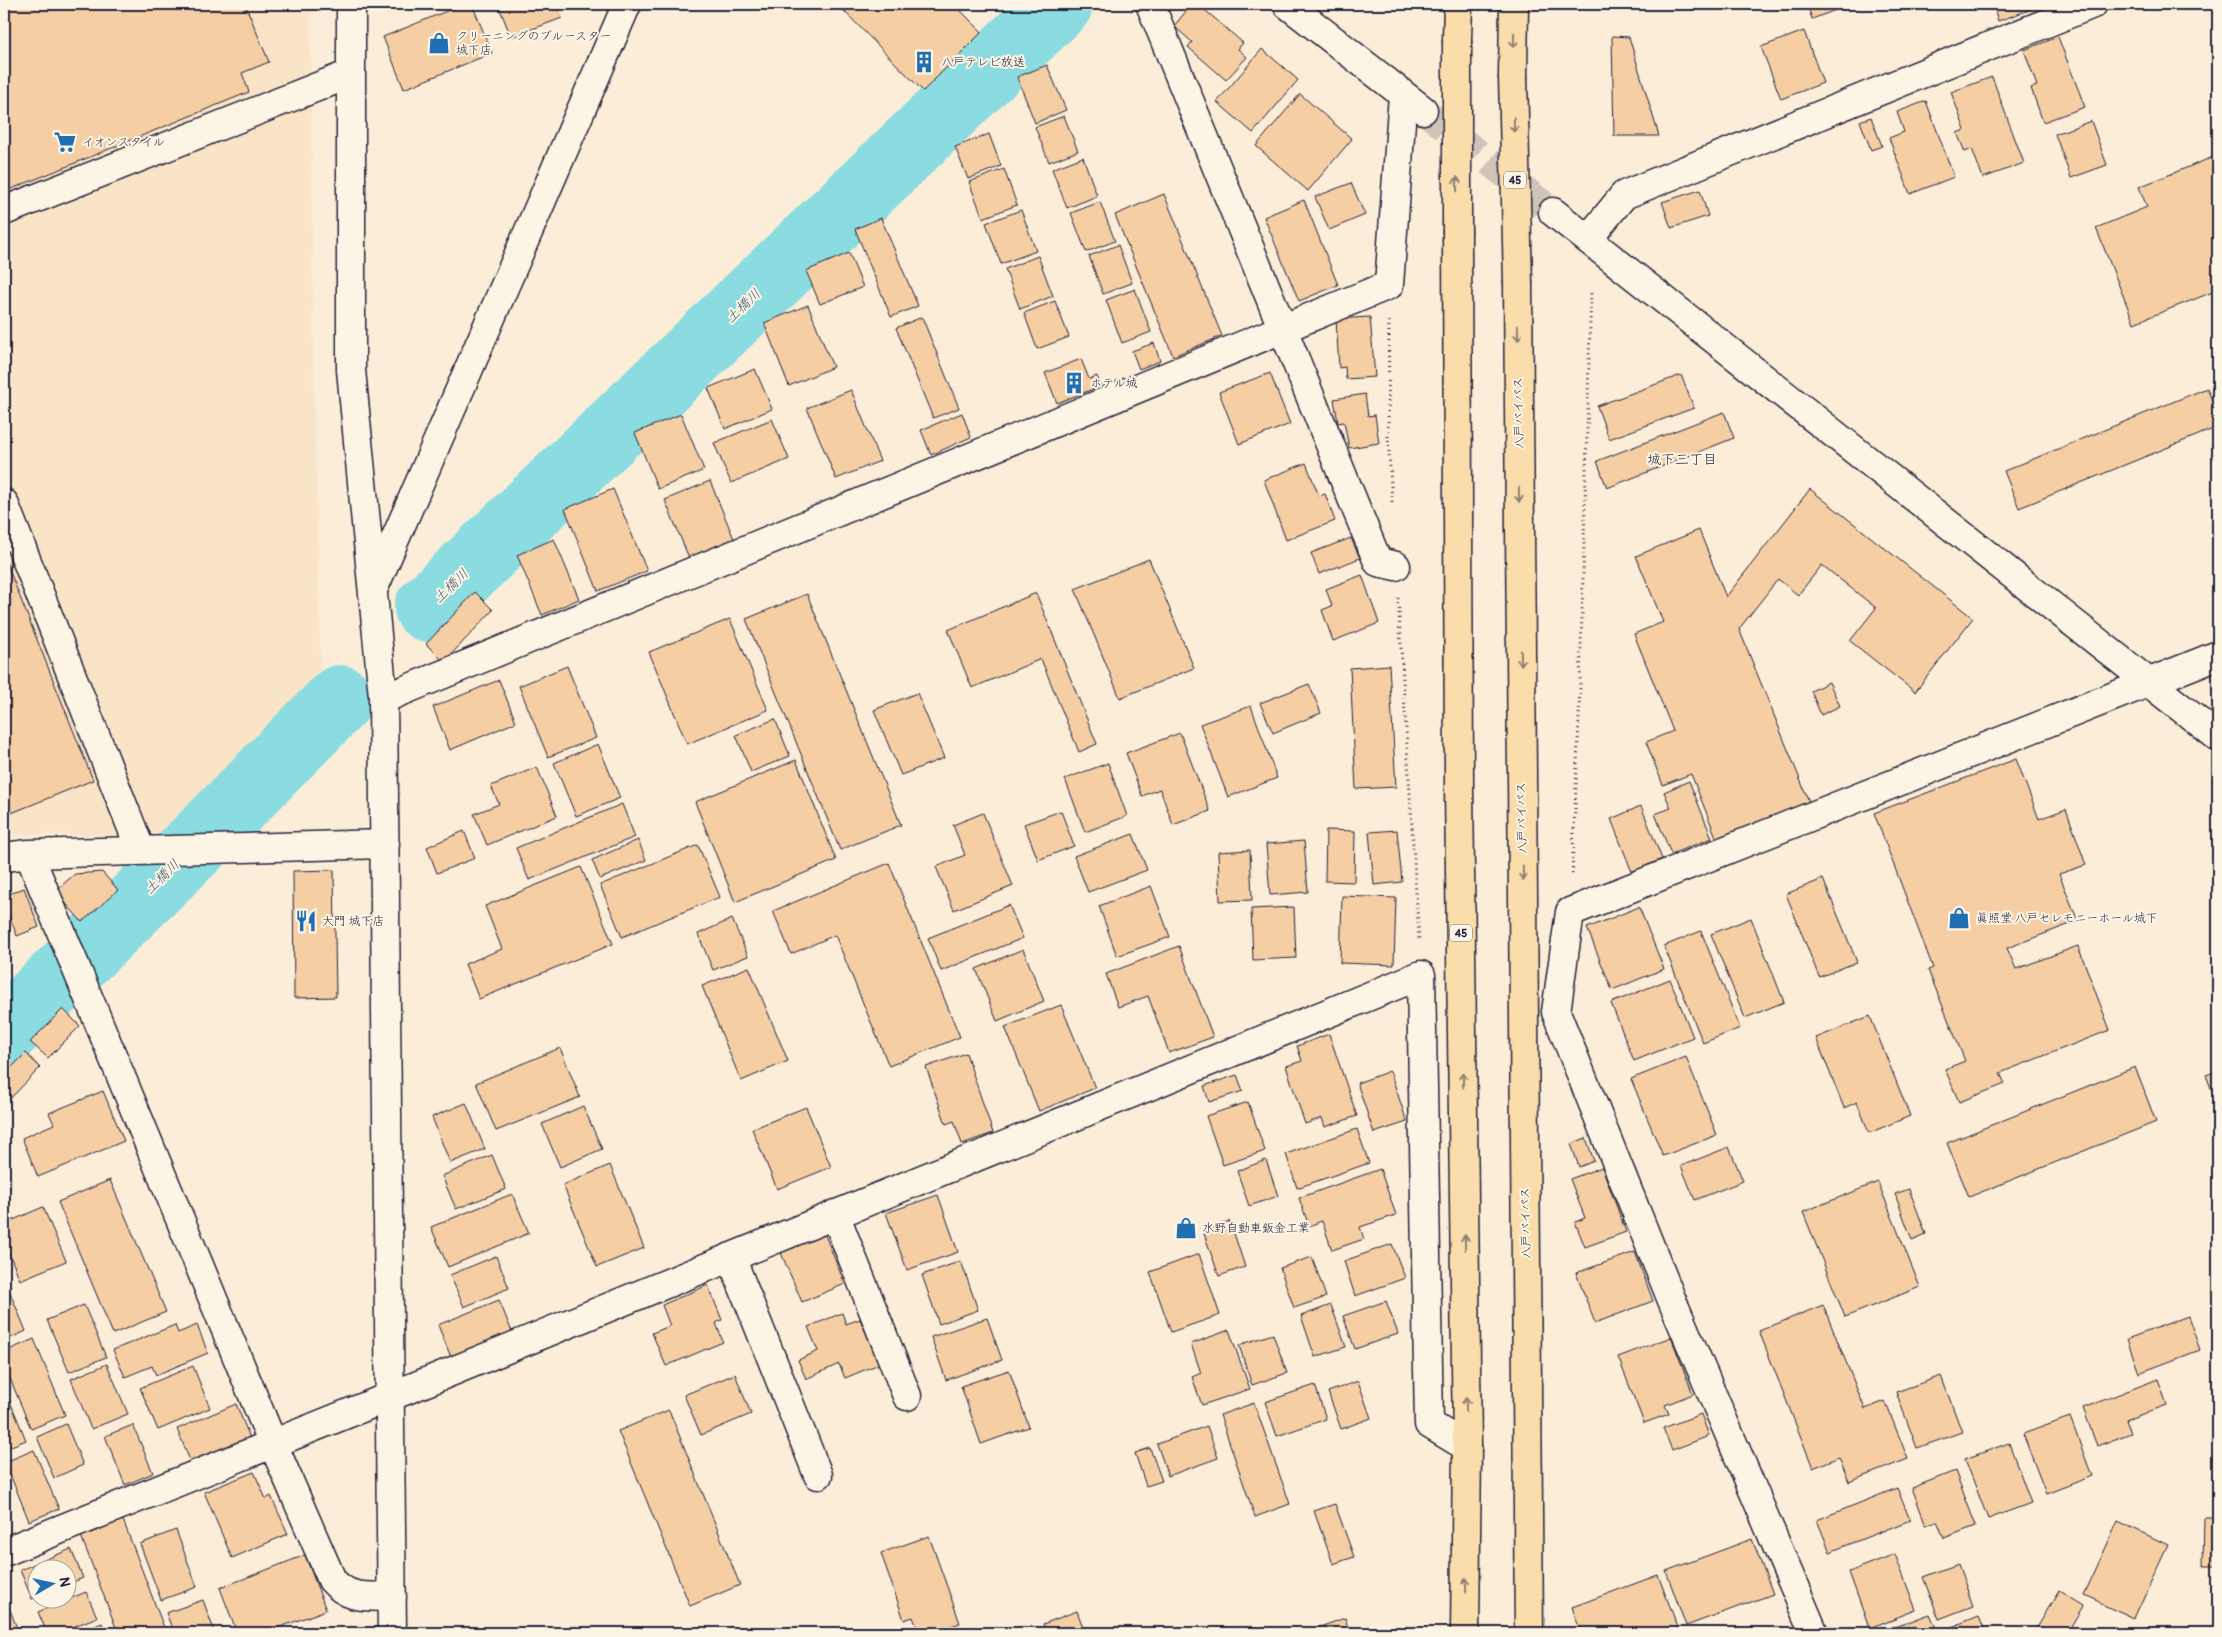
<svg xmlns="http://www.w3.org/2000/svg" width="2222" height="1637" viewBox="0 0 2222 1637" font-family="Pangolin,'Klee One',sans-serif">
	<style>
		.built { fill: #f9e4c8 }
		.lines { fill: none; stroke-linecap: round; stroke-linejoin: round }
		.river { stroke: #8adce1; stroke-width: 68 }
		.building { fill: #f5cea4; stroke: #22223b }
		.minor-tunnel { stroke: #d0c4b9; stroke-width: 28; stroke-dasharray: 28 14; stroke-linecap: butt }
		.minor-casing { stroke: #22223b; stroke-width: 31 }
		.highway-casing { stroke: #22223b; stroke-width: 31 }
		.path { stroke: #22223b; stroke-width: 3; stroke-dasharray: 1 4; stroke-linecap: butt }
		.minor { stroke: #fcf5e5; stroke-width: 28 }
		.highway { stroke: #faddab; stroke-width: 28 }
		.highway-bridge-casing { stroke: #22223b; stroke-width: 31; stroke-linecap: butt }
		.highway-bridge { stroke: #faddab; stroke-width: 28 }
		.oneway { stroke: #8e8073 }
		.labels { text-anchor: middle; dominant-baseline: central; stroke-width: 4; stroke-linejoin: round; paint-order: stroke }
		.shield { fill: #fcf5e5; stroke: #63616e; stroke-width: 1 }
		.shield-label { font-size: 11px; font-weight: bold; fill: #22223b }
		.poi-label { font-size: 12px; fill: #22223b; stroke: #fcf5e5; text-anchor: start }
		.street-label { font-size: 12px; fill: #22223b; stroke: #fcf5e5 }
		.water-label { font-size: 14px; font-style: italic; fill: #415a6d; stroke: #fcf5e5 }
		.neighbourhood-label { font-size: 14px; fill: #22223b; stroke: #fcf5e5 }
	</style>
	<rect width="100%" height="100%" fill="#fbedd8"/>
	<filter id="ink" filterUnits="userSpaceOnUse"><feTurbulence type="fractalNoise" baseFrequency=".02" numOctaves="2"/><feDisplacementMap in="SourceGraphic" scale="10" xChannelSelector="R" yChannelSelector="G"/><feConvolveMatrix kernelMatrix="1 2 1 2 8 2 1 2 1" color-interpolation-filters="sRGB"/></filter>
	<g filter="url(#ink)">
		<path class="built" d="M4,4H310L314,409L321,685L177,836L11,834L4,836Z"/>
		<g class="lines">
			<path class="river" d="M428,608L1059,4
				M4,1032L207,834L340,699"/>
		</g>
		<path class="building" d="M4,4H245L269,62L242,73L249,92L4,192Z
			M464,4H472L492,53L404,89L383,37Z
			M498,4H556L562,18L511,37Z
			M837,4H954L982,32L923,91Z
			M1192,4H1198L1243,43L1238,49L1247,57L1226,80L1188,47L1192,42L1174,26Z
			M1807,4H1846V6L1812,19Z
			M1993,4H2027L2029,10L1998,21Z
			M1804,31L1823,83L1781,99L1761,47Z
			M1612,36L1629,37L1659,136H1614Z
			M2058,37L2085,107L2043,122L2031,88L2037,86L2024,50Z
			M1262,49L1298,80L1253,133L1217,102Z
			M1047,65L1066,110L1035,123L1017,77Z
			M1992,77L2024,163L1983,178L1972,149L1965,152L1957,133L1965,130L1951,92Z
			M1300,94L1352,139L1308,191L1256,146Z
			M1926,101L1954,177L1910,194L1889,138L1904,132L1897,112Z
			M1064,116L1078,151L1049,162L1035,127Z
			M1871,117L1882,146L1871,150L1860,121Z
			M2091,121L2107,165L2071,178L2055,134Z
			M989,134L1001,166L968,179L955,147Z
			M2218,155V290L2134,323L2096,228L2147,207L2139,187Z
			M1083,157L1097,196L1067,208L1052,169Z
			M1004,169L1017,205L983,218L969,182Z
			M1351,183L1365,215L1329,230L1315,197Z
			M1700,190L1708,216L1671,228L1662,202Z
			M1164,194L1222,336L1173,356L1115,215Z
			M1304,200L1338,285L1299,301L1264,217Z
			M1100,202L1115,241L1086,252L1071,213Z
			M1021,210L1036,251L1001,264L986,223Z
			M881,218L918,306L891,317L855,229Z
			M1118,245L1132,283L1103,294L1089,256Z
			M849,253L863,287L820,304L806,271Z
			M1038,256L1053,296L1020,309L1005,269Z
			M1135,289L1151,332L1122,343L1106,300Z
			M1055,301L1069,337L1037,349L1024,313Z
			M808,305L833,367L789,386L764,323Z
			M922,317L959,408L933,418L896,328Z
			M1370,317L1375,377L1346,379L1345,367L1339,368L1336,319Z
			M1154,343L1160,361L1139,369L1132,351Z
			M1081,359L1089,379L1097,376L1101,386L1057,403L1045,373Z
			M755,369L772,409L725,429L708,388Z
			M1270,373L1290,424L1239,444L1219,392Z
			M1681,375L1694,408L1609,439L1597,406Z
			M2207,388L2218,416V427L2019,508L2004,471Z
			M851,390L880,461L836,479L807,408Z
			M1365,394L1368,416L1375,415L1379,443L1349,448L1344,422L1338,423L1334,399Z
			M1724,412L1734,438L1607,488L1597,461Z
			M962,413L971,437L931,455L921,430Z
			M681,414L704,470L658,489L635,433Z
			M772,419L789,459L731,483L714,443Z
			M1306,463L1319,496L1325,494L1335,521L1286,540L1264,480Z
			M710,481L734,539L689,558L665,500Z
			M613,489L647,571L598,591L565,509Z
			M1810,489L1973,618L1915,692L1850,641L1876,608L1822,565L1798,595L1778,579L1739,629L1810,804L1718,842L1691,774L1663,785L1646,742L1673,731L1634,634L1663,622L1636,556L1699,530L1726,597Z
			M1351,538L1360,558L1319,574L1311,553Z
			M554,539L579,599L542,615L517,555Z
			M4,557L93,780L4,816Z
			M1149,559L1194,668L1120,698L1075,589Z
			M1362,575L1379,623L1333,641L1322,610L1332,606L1326,589Z
			M475,592L493,610L444,662L426,644Z
			M1036,593L1097,744L1079,752L1041,659L972,688L948,630Z
			M807,594L901,825L840,850L746,619Z
			M730,619L768,710L687,744L649,652Z
			M1389,665L1396,787L1356,789L1350,668Z
			M567,666L596,738L548,757L519,686Z
			M499,680L516,722L450,750L433,707Z
			M1829,682L1840,706L1821,715L1811,691Z
			M1309,684L1321,713L1273,733L1260,703Z
			M917,693L944,758L901,775L874,710Z
			M1251,706L1277,778L1228,797L1200,724Z
			M775,719L790,756L751,772L736,735Z
			M1180,733L1210,811L1173,825L1160,789L1142,796L1126,753Z
			M598,744L620,798L576,816L554,763Z
			M2016,759L2039,819L2066,809L2086,865L2059,874L2078,921L2007,948L2016,969L2078,946L2110,1030L2000,1073L2005,1084L1959,1102L1945,1069L1965,1061L1928,970L1933,968L1874,813Z
			M796,760L836,860L735,902L695,802Z
			M1108,763L1127,816L1085,832L1065,779Z
			M537,767L557,816L487,845L474,814L499,804L491,786Z
			M1689,781L1712,838L1671,854L1655,814L1671,808L1664,792Z
			M622,804L635,837L529,880L516,848Z
			M1641,806L1662,859L1632,872L1611,819Z
			M1061,811L1074,846L1038,860L1024,824Z
			M983,813L1013,886L954,910L936,867L965,855L953,825Z
			M1326,830L1355,831L1354,882L1325,881Z
			M1397,830L1402,882L1374,885L1369,832Z
			M464,831L475,858L437,873L427,847Z
			M1133,834L1147,870L1088,892L1074,856Z
			M638,840L646,860L600,879L592,860Z
			M1304,841L1308,892L1270,895L1266,844Z
			M698,845L720,897L622,937L600,885Z
			M1250,850L1252,900L1220,901L1218,852Z
			M889,863L960,1037L889,1066L835,935L791,954L773,911Z
			M581,867L613,944L479,999L465,964L502,949L485,906Z
			M334,870L336,997L294,998L293,871Z
			M102,872L118,890L82,922L55,891L75,874Z
			M1823,879L1857,962L1819,977L1786,894Z
			M1151,886L1170,937L1117,956L1099,906Z
			M24,888L39,927L17,936L4,902V896Z
			M1342,896L1396,898L1394,965L1340,963Z
			M1009,905L1023,938L941,971L928,938Z
			M1294,907L1296,958L1253,960L1251,909Z
			M1639,907L1664,969L1612,990L1587,928Z
			M1751,918L1784,1002L1745,1018L1711,934Z
			M732,919L748,956L713,970L698,934Z
			M1701,931L1740,1028L1703,1043L1664,946Z
			M1179,946L1213,1037L1169,1053L1148,996L1118,1007L1106,974Z
			M1023,949L1044,1001L997,1021L976,969Z
			M749,967L788,1061L741,1081L702,986Z
			M1670,979L1693,1037L1634,1061L1611,1003Z
			M1061,1005L1095,1088L1039,1111L1005,1027Z
			M63,1009L80,1026L48,1058L30,1042Z
			M1870,1016L1910,1116L1869,1133L1857,1102L1844,1108L1816,1038Z
			M1329,1034L1357,1116L1325,1127L1322,1118L1305,1124L1286,1066L1302,1061L1297,1046Z
			M560,1048L580,1097L496,1131L476,1083Z
			M26,1053L40,1068L4,1105V1075Z
			M966,1053L993,1133L962,1144L954,1121L946,1124L926,1067Z
			M1686,1057L1717,1135L1663,1156L1631,1079Z
			M2135,1067L2156,1122L1969,1197L1947,1143Z
			M1390,1071L1407,1122L1374,1133L1357,1083Z
			M2218,1071V1107L2206,1075Z
			M1237,1075L1243,1091L1209,1102L1204,1086Z
			M103,1091L124,1141L38,1177L22,1138L54,1124L49,1113Z
			M1248,1102L1265,1151L1223,1165L1206,1116Z
			M466,1103L485,1149L450,1163L432,1117Z
			M583,1106L602,1149L560,1167L542,1124Z
			M806,1107L831,1167L777,1189L752,1129Z
			M1357,1129L1369,1163L1297,1188L1286,1154Z
			M1586,1138L1594,1161L1579,1167L1571,1144Z
			M1729,1147L1743,1181L1695,1200L1681,1166Z
			M492,1155L506,1189L456,1209L442,1176Z
			M1266,1160L1278,1196L1249,1206L1237,1171Z
			M610,1165L644,1248L597,1267L563,1185Z
			M1602,1167L1626,1232L1585,1247L1575,1222L1585,1218L1570,1179Z
			M1380,1169L1396,1215L1360,1227L1364,1239L1332,1250L1322,1221L1309,1226L1299,1198Z
			M110,1180L166,1312L113,1334L58,1202Z
			M1878,1182L1920,1287L1845,1317L1803,1212Z
			M1909,1189L1926,1234L1912,1240L1895,1194Z
			M512,1194L529,1233L448,1267L431,1227Z
			M938,1195L958,1252L907,1270L886,1213Z
			M43,1207L66,1261L20,1280L4,1241V1224Z
			M1230,1221L1245,1267L1219,1276L1203,1231Z
			M825,1235L845,1284L802,1302L781,1253Z
			M1392,1244L1405,1278L1355,1296L1344,1261Z
			M1635,1252L1653,1301L1595,1323L1576,1273Z
			M1199,1254L1220,1315L1171,1332L1150,1272Z
			M496,1256L509,1288L464,1307L450,1275Z
			M1312,1257L1326,1297L1294,1308L1280,1268Z
			M961,1261L978,1310L939,1324L922,1275Z
			M4,1278L26,1331L4,1341Z
			M708,1285L722,1320L716,1323L723,1342L666,1366L652,1333L670,1326L662,1305Z
			M499,1300L512,1332L451,1357L438,1325Z
			M1386,1301L1398,1334L1355,1349L1343,1316Z
			M84,1305L106,1357L69,1372L47,1320Z
			M1331,1305L1346,1347L1315,1357L1301,1316Z
			M1823,1305L1865,1409L1885,1401L1908,1459L1849,1482L1839,1457L1813,1468L1759,1331Z
			M842,1313L846,1324L860,1319L879,1364L845,1378L839,1364L806,1379L798,1360L818,1351L808,1327Z
			M2188,1316L2200,1350L2139,1373L2127,1339Z
			M987,1318L1002,1360L946,1380L931,1337Z
			M175,1325L178,1333L197,1325L208,1353L156,1375L152,1366L125,1377L113,1350Z
			M1229,1330L1250,1389L1202,1405L1192,1377L1201,1373L1191,1344Z
			M1273,1334L1287,1373L1252,1385L1239,1345Z
			M1671,1337L1693,1394L1665,1405L1669,1414L1644,1423L1618,1357Z
			M34,1339L65,1415L31,1429L4,1364V1352Z
			M107,1364L128,1414L91,1429L71,1379Z
			M193,1366L210,1408L158,1430L140,1388Z
			M1009,1370L1029,1427L981,1444L961,1386Z
			M735,1374L751,1414L701,1435L684,1395Z
			M1941,1376L1962,1432L1917,1448L1896,1392Z
			M2158,1379L2167,1405L2126,1420L2131,1433L2097,1446L2083,1408Z
			M1358,1381L1371,1418L1341,1429L1328,1392Z
			M1315,1385L1326,1419L1277,1436L1265,1402Z
			M4,1387L26,1440L4,1449Z
			M1254,1403L1290,1504L1255,1517L1220,1415Z
			M236,1404L250,1438L191,1463L177,1429Z
			M669,1410L740,1585L690,1606L618,1431Z
			M1701,1414L1709,1436L1672,1450L1663,1428Z
			M2070,1417L2092,1476L2046,1494L2023,1434Z
			M66,1424L83,1465L54,1478L37,1437Z
			M133,1425L153,1473L125,1485L105,1436Z
			M1207,1426L1218,1458L1168,1476L1157,1444Z
			M2009,1443L2031,1503L1988,1519L1965,1459Z
			M1150,1448L1162,1481L1146,1486L1135,1453Z
			M34,1450L59,1509L29,1521L5,1462Z
			M1955,1471L1976,1526L1944,1538L1937,1521L1926,1525L1912,1488Z
			M254,1472L266,1499L271,1496L288,1534L232,1558L204,1492Z
			M1897,1488L1910,1520L1830,1552L1817,1520Z
			M1335,1504L1354,1557L1333,1564L1314,1511Z
			M2204,1517H2218V1566H2203Z
			M123,1520L166,1633H118L81,1536Z
			M2118,1521L2168,1545L2134,1618L2084,1595Z
			M176,1530L197,1587L161,1600L140,1544Z
			M929,1536L960,1623L930,1633H919L913,1617L904,1620L881,1553Z
			M1752,1539L1773,1594L1686,1626L1666,1571Z
			M71,1549L83,1578L68,1584V1570H38V1597L32,1599L20,1570Z
			M1895,1554L1916,1610L1869,1628L1849,1572Z
			M305,1555L326,1610L264,1633H237L220,1588Z
			M1958,1564L1973,1606L1939,1619L1923,1577Z
			M1658,1575L1680,1633H1581L1572,1607Z
			M2059,1591L2083,1606L2067,1633H2039L2035,1630Z
			M86,1592L97,1617L58,1633H47L38,1612Z
			M6,1600L19,1633H4V1601Z
			M203,1600L215,1633H174L166,1613Z
			M1077,1611L1085,1633H1047L1043,1624Z
			M1930,1614L1938,1633H1878Z
			M1979,1616L1986,1633H1945L1944,1630Z
			M1345,1618L1350,1633H1307L1306,1632Z
			M102,1623L106,1633H77Z
			M733,1626L736,1633H716Z"/>
		<g class="lines">
			<path class="minor-tunnel" d="M1423,110L1553,212"/>
			<g class="minor-casing">
				<path id="minor" d="M351,4V370L383,696L392,1633
					M1150,4L1378,562L1396,566
					M1287,4L1423,110
					M4,211L350,74
					M1553,212L2218,737
					M1588,239L1624,195L2093,4
					M4,503L141,851
					M373,590L627,4
					M383,699L1389,285L1403,95
					M29,854L273,1444L332,1580C349,1600 367,1596 392,1597
					M4,857L29,854L385,844
					M835,1214L907,1396
					M731,1257L818,1475
					M4,1552L426,1382L1421,975L1429,1424L1467,1447
					M1814,1633L1671,1298L1556,1012L1570,912L2218,655"/>
			</g>
			<g class="highway-casing">
				<path id="highway" d="M1457,40L1458,4
					M1513,76L1514,4
					M1457,233L1459,787L1467,1447L1465,1633
					M1518,284L1529,1633"/>
			</g>
			<path class="path" d="M1389,321L1388,436L1392,502
				M1398,598L1419,941
				M1572,874L1579,719L1591,291"/>
			<use href="#minor" class="minor"/>
			<use href="#highway" class="highway"/>
			<g class="highway-bridge-casing">
				<path id="highway-bridge" d="M1457,40V233
					M1513,76L1518,284"/>
			</g>
			<use href="#highway-bridge" class="highway-bridge"/>
		</g>
		<defs><path id="oneway-shaft" d="M-6 0H5M1.5-3L5.5 0L1.5 3" fill="none" stroke-width="1.6" stroke-linecap="round" stroke-linejoin="round" transform="scale(1.25)"/></defs>
		<g class="oneway">
			<use href="#oneway-shaft" transform="translate(1514 40) rotate(91)"/>
			<use href="#oneway-shaft" transform="translate(1514 125) rotate(89)"/>
			<use href="#oneway-shaft" transform="translate(1457 184) rotate(-90)"/>
			<use href="#oneway-shaft" transform="translate(1518 333) rotate(89)"/>
			<use href="#oneway-shaft" transform="translate(1519 495) rotate(89)"/>
			<use href="#oneway-shaft" transform="translate(1521 658) rotate(89)"/>
			<use href="#oneway-shaft" transform="translate(1523 873) rotate(89)"/>
			<use href="#oneway-shaft" transform="translate(1463 1080) rotate(-91)"/>
			<use href="#oneway-shaft" transform="translate(1465 1242) rotate(-91)"/>
			<use href="#oneway-shaft" transform="translate(1466 1405) rotate(-91)"/>
			<use href="#oneway-shaft" transform="translate(1466 1585) rotate(-90)"/>
		</g>
	</g>
	<defs>
		<g id="shop-bare" transform="scale(1.725)"><path d="M-5-2.5h2.3a2.7 3.5 0 0 1 5.4 0H5L5.5 6h-11ZM-1.5-2.5h3a1.5 2.3 0 0 0-3 0Z" fill="#1f6fb2" stroke="#fcf5e5" stroke-width="2.5" paint-order="stroke"/></g>
		<g id="building-bare" transform="scale(1.725)"><path d="M-4-6H4V6H1V3H-1V6H-4ZM-2.5-4.3h1.7v1.8h-1.7ZM.8-4.3h1.7v1.8H.8ZM-2.5-1h1.7V.8h-1.7ZM.8-1h1.7V.8H.8Z" fill="#1f6fb2" stroke="#fcf5e5" stroke-width="2.5" paint-order="stroke"/></g>
		<g id="supermarket-bare" transform="scale(1.725)"><path d="M-6-5.5h2.5l.6 2H6L4.5 2H-2.5L-4.4-4H-6ZM-1.5 3.2a1.3 1.3 0 1 0 .1 0ZM3 3.2a1.3 1.3 0 1 0 .1 0Z" fill="#1f6fb2" stroke="#fcf5e5" stroke-width="2.5" paint-order="stroke"/></g>
		<g id="restaurant-bare" transform="scale(1.725)"><path d="M-5-6h1v4h1v-4h1v4h1v-4h1v5L-1.5 .5V6h-2V.5L-5-1ZM5-6V6H3V1.5H1.5Q1.5-4 5-6Z" fill="#1f6fb2" stroke="#fcf5e5" stroke-width="2.5" paint-order="stroke"/></g>
	</defs>
	<g fill-rule="evenodd">
		<use href="#shop-bare" x="439" y="43"/>
		<use href="#building-bare" x="924" y="62"/>
		<use href="#supermarket-bare" x="65" y="142"/>
		<use href="#building-bare" x="1074" y="383"/>
		<use href="#shop-bare" x="1959" y="918"/>
		<use href="#restaurant-bare" x="306" y="921"/>
		<use href="#shop-bare" x="1186" y="1228"/>
	</g>
	<g class="labels">
		<g class="shield">
			<rect x="1504" y="171.5" width="22" height="17" rx="4"/>
			<rect x="1450" y="924.5" width="22" height="17" rx="4"/>
		</g>
		<g class="shield-label">
			<text x="1515" y="180">45</text>
			<text x="1461" y="933">45</text>
		</g>
		<g class="poi-label">
			<text x="456" y="36">クリーニングのブルースター<tspan x="456" dy="14">城下店</tspan></text>
			<text x="941" y="62">八戸テレビ放送</text>
			<text x="82" y="142">イオンスタイル</text>
			<text x="1090" y="383">ホテル城</text>
			<text x="1976" y="918">眞照堂 八戸セレモニーホール城下</text>
			<text x="322" y="921">大門 城下店</text>
			<text x="1202" y="1228">水野自動車鈑金工業</text>
		</g>
		<g class="street-label">
			<text transform="translate(1519 413) rotate(-91)">八戸バイパス</text>
			<text transform="translate(1522 818) rotate(-91)">八戸バイパス</text>
			<text transform="translate(1526 1223) rotate(-91)">八戸バイパス</text>
		</g>
		<g class="water-label">
			<text transform="translate(743 306) rotate(-44)">土橋川</text>
			<text transform="translate(451 586) rotate(-44)">土橋川</text>
			<text transform="translate(162 877) rotate(-44)">土橋川</text>
		</g>
		<g class="neighbourhood-label">
			<text x="1682" y="459">城下三丁目</text>
		</g>
	</g>
	<rect width="2222" height="1637" fill="none" stroke="#fcf5e5" stroke-width="20"/>
	<rect x="10" y="10" width="2202" height="1617" fill="none" stroke="#22223b" stroke-width="2" filter="url(#ink)"/>
	<g transform="translate(52 1584) rotate(81)"><circle r="24" fill="#fcf5e5" stroke="#a5a1a1"/>
	<path d="M0-4L9 19L0 12L-9 19Z" fill="#1f6fb2"/>
	<text y="-8" font-size="14" font-weight="bold" text-anchor="middle" fill="#22223b">N</text>
	</g>
</svg>
